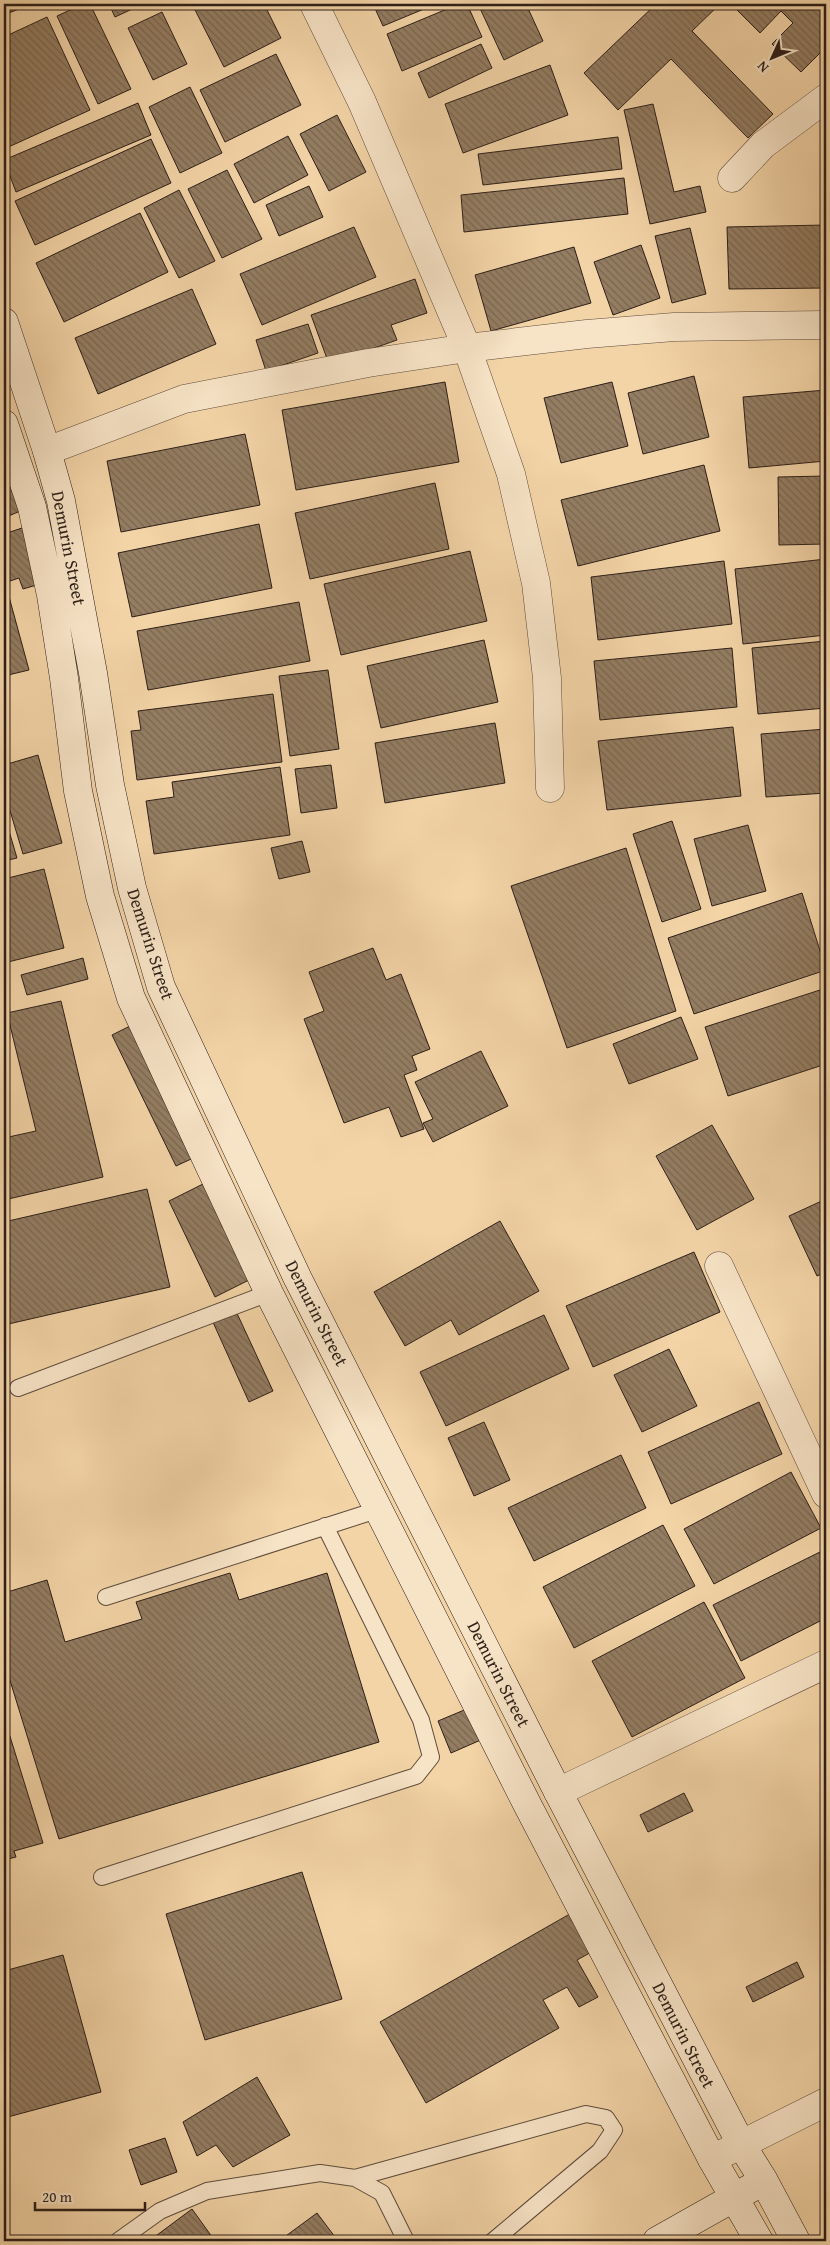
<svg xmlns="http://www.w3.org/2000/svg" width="830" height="2245" viewBox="0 0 830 2245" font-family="'Gentium Book Plus',serif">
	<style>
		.building { fill: url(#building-back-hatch); stroke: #2d1f18 }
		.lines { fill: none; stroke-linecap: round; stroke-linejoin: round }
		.lane-casing { stroke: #5e4c3c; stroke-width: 18 }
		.street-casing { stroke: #5e4c3c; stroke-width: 29 }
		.secondary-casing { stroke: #2d1f18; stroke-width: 29 }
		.lane { stroke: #f7e3c6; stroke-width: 16 }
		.street { stroke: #f7e3c6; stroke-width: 28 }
		.secondary { stroke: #f7e3c6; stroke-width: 28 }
		.labels { text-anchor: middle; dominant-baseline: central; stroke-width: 5; stroke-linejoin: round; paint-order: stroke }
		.street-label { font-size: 18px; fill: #2d1f18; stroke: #f7e3c6 }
	</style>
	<defs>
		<pattern id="building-back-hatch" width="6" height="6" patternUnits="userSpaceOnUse" patternTransform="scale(1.25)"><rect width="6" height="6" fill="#947d62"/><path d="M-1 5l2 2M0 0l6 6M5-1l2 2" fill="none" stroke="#796650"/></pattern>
	</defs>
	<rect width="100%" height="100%" fill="#f3d4a7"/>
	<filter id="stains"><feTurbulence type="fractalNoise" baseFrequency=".004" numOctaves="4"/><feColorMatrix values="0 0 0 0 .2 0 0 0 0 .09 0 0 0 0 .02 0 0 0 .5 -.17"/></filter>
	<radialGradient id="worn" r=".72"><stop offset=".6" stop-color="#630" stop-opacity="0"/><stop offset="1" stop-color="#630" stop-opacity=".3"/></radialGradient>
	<path class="building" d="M4,4H31L4,15Z
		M83,4H90L131,89L98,104L57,16Z
		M109,4H143L115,17Z
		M192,4H264L281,38L224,67Z
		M373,4H436L383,26Z
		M459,4H467L482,37L402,71L387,34Z
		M478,4H526L543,41L504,60Z
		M656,4H720L692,31L773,114L748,138L671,59L618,110L584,73Z
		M731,4H826V47L801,72L772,44L793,23L781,11L760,33Z
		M162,12L187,64L153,80L128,28Z
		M47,17L90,110L4,149V37Z
		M481,44L492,68L429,98L418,73Z
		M276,54L301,105L225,142L200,90Z
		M550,65L568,115L463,153L445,104Z
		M190,87L222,153L180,173L149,107Z
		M138,103L151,135L16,192L4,160Z
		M653,104L674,192L700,186L706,212L650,224L624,110Z
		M337,115L366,172L329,191L300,134Z
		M288,136L308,175L254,203L234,164Z
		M618,137L622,169L483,185L478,154Z
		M151,139L171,183L35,245L15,201Z
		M227,170L262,239L222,258L188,189Z
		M624,178L628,214L464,232L461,195Z
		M309,186L323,217L279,236L266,205Z
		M179,190L215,261L179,278L144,208Z
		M140,213L168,272L64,322L36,263Z
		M826,225V288L729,289L727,227Z
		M354,227L376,277L262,325L240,274Z
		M690,228L706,294L672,303L655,236Z
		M641,245L660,298L613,315L594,262Z
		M574,247L591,303L491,331L475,275Z
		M415,279L427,313L391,325L397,340L329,364L311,315Z
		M192,289L216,344L98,394L75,338Z
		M308,324L318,353L266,371L256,340Z
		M694,376L709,437L643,454L628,393Z
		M445,382L459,462L296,490L282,410Z
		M612,382L628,446L561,463L544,398Z
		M826,390V461L749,468L743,397Z
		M245,434L260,505L121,532L107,461Z
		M4,459L25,509L4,518Z
		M704,465L720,531L578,566L561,500Z
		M826,476V544L779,545L778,477Z
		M435,483L449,549L310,579L295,513Z
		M259,524L272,588L132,617L118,553Z
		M28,526L47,582L23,589L19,578L4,583V534Z
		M470,551L487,621L341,655L324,584Z
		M826,559V635L743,644L735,569Z
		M724,561L732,624L598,640L591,577Z
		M8,593L29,670L4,676V594Z
		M299,602L310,661L148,690L137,631Z
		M484,640L498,702L381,728L367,666Z
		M826,641V708L758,714L752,648Z
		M732,648L737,707L600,720L594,661Z
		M328,670L339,749L290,756L279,676Z
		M273,694L282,762L137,780L131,731L141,730L138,711Z
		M495,723L505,783L385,803L375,743Z
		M733,727L741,796L607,810L598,741Z
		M826,729V793L766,797L761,734Z
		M38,755L62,843L23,854L8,804L4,805V765Z
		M331,765L337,808L301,813L295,769Z
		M280,767L290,835L154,854L146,801L174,797L172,782Z
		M4,814L17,858L4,861Z
		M672,821L701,909L662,922L633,834Z
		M748,825L766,891L712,906L694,839Z
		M302,841L310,872L279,879L271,848Z
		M626,848L676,1011L567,1048L511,886Z
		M44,869L64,948L4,963V879Z
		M802,893L826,970L694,1014L668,938Z
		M373,948L386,980L401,974L430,1049L412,1056L417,1070L404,1075L424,1129L401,1137L389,1107L344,1123L304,1019L324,1011L309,972Z
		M83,958L88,979L27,995L21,975Z
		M820,990L826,1008V1064L728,1096L705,1027Z
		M61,1001L103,1177L4,1200V1138L36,1131L7,1013Z
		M681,1017L698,1059L629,1084L613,1044Z
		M138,1022L202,1154L176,1166L112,1035Z
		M481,1051L508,1106L433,1142L423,1123L433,1119L415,1082Z
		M712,1125L754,1199L697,1230L656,1156Z
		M203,1184L249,1280L215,1297L169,1201Z
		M147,1189L170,1287L4,1325V1222Z
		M826,1199V1272L817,1276L789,1216Z
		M500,1221L539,1291L459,1335L451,1320L405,1346L374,1292Z
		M694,1252L720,1312L593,1367L566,1306Z
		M235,1309L273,1391L249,1402L212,1320Z
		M544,1315L569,1369L446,1426L420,1372Z
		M669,1349L697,1406L642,1432L614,1375Z
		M759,1402L782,1454L671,1504L648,1452Z
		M484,1422L510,1480L474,1496L448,1438Z
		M621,1455L646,1508L534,1561L508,1508Z
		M791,1472L821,1528L714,1584L684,1529Z
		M663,1525L695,1586L574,1648L543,1587Z
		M826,1549V1618L741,1661L713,1605Z
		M230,1573L239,1600L327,1573L379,1742L59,1839L4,1661V1593L47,1580L65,1642L142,1619L136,1602Z
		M704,1602L745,1678L632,1737L592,1661Z
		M469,1708L483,1739L451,1753L438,1721Z
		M4,1717L43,1843L14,1851L16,1857L4,1860Z
		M684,1793L693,1811L648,1832L640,1815Z
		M302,1872L342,1999L205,2040L166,1914Z
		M575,1911L597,1949L577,1960L598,1997L579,2007L567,1987L543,2000L559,2028L426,2103L380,2022Z
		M63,1955L101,2092L4,2118V1971Z
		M797,1962L804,1977L753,2002L746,1987Z
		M257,2077L290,2135L233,2167L216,2145L197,2156L183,2122Z
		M165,2138L177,2172L141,2185L129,2150Z
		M192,2209L215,2241H149Z
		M317,2213L338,2241H279Z"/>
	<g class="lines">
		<g class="lane-casing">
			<path id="lane" d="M18,1388L269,1293
				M106,1597L380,1509
				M102,1877L416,1776L431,1757L421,1720L325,1526
				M355,2178L586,2114L606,2118L614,2130L600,2151L493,2241
				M118,2241L160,2211L207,2191L320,2173L355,2178L382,2193L406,2241"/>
		</g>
		<g class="street-casing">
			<path id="street" d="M314,4L362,102L467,348L511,474L536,583L547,678L550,788
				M732,178L763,145L826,98
				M47,451L184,399L368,363L467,348L587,334L674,327L826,325
				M719,1266L826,1494
				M558,1792L826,1664
				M712,2159L826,2102"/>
		</g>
		<g class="secondary-casing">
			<path id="secondary" d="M4,322L47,451L61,501L93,673L110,785L132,888L161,987L298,1279L558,1792L741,2144L764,2181L796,2241
				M4,424L32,507L51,595L64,678L78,791L100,896L131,998L269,1293L528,1806L712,2159L759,2241
				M657,2241L751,2188"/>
		</g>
		<use href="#lane" class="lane"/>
		<use href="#street" class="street"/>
		<use href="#secondary" class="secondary"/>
	</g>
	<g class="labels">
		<g class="street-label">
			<text transform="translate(69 548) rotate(79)">Demurin Street</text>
			<text transform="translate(151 944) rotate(72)">Demurin Street</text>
			<text transform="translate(317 1313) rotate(63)">Demurin Street</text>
			<text transform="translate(499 1674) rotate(63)">Demurin Street</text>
			<text transform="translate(684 2035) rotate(63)">Demurin Street</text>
		</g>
	</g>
	<rect width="830" height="2245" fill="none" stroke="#f3d4a7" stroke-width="20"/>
	<rect x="5" y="5" width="820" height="2235" fill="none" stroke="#2d1f18" stroke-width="2.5"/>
	<rect x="10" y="10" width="810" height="2225" fill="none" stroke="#2d1f18"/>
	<g transform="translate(772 58) rotate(226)" stroke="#f7e3c6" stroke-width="4" paint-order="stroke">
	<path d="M0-4L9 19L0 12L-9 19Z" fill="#2d1f18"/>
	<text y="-8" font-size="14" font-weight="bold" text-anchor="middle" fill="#2d1f18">N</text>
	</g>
	<path d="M35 2202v8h110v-8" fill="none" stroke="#2d1f18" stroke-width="2.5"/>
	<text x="42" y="2202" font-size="15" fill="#2d1f18" stroke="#f7e3c6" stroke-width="4" paint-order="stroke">20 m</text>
	<rect width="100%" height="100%" filter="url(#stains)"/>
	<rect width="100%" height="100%" fill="url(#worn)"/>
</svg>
